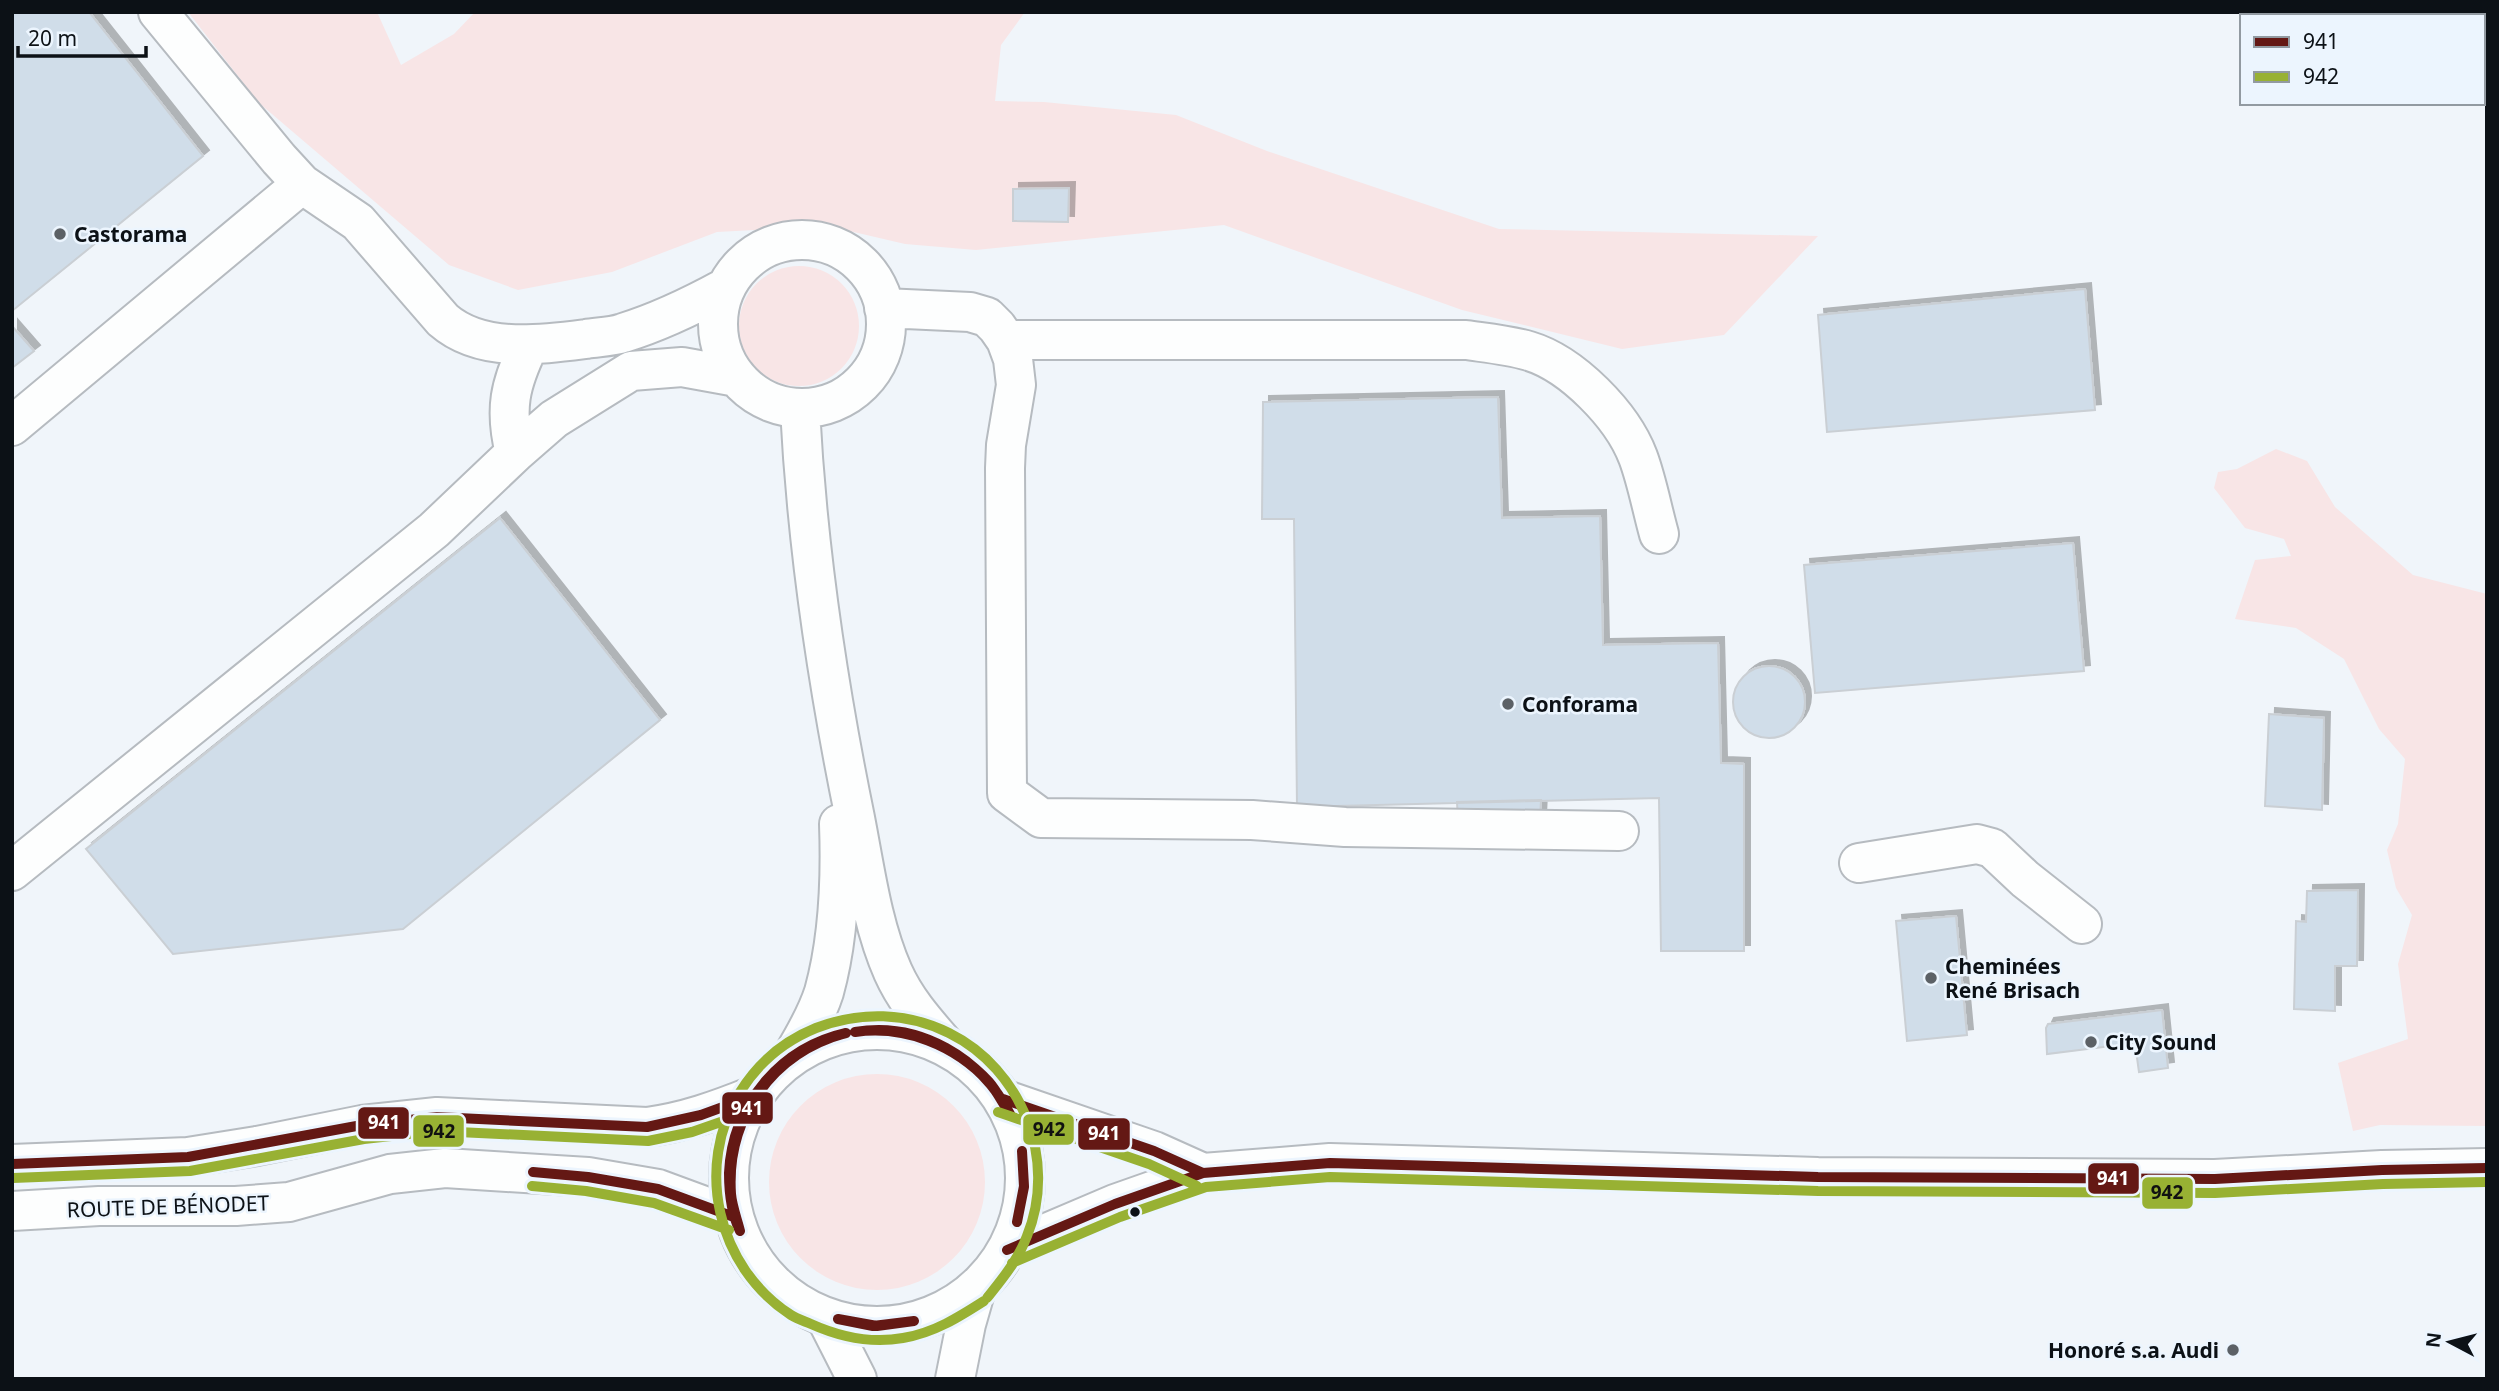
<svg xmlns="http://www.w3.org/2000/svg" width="2499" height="1391" viewBox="0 0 2499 1391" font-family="'Noto Sans',sans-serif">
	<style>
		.green { fill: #f8e5e6 }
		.building { fill: #d0dde9; stroke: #cacfd4; stroke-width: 2; filter: url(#shadow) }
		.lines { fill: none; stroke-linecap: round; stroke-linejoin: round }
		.minor-casing { stroke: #b6bbc0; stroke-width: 42 }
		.major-casing { stroke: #b6bbc0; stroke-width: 42 }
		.minor { stroke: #fdfefe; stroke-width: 38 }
		.major { stroke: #fdfefe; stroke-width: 38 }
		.bus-1-casing { stroke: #ecf5fe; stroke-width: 16 }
		.bus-2-casing { stroke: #ecf5fe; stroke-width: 16 }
		.bus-1 { stroke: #641814; stroke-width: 10 }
		.bus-2 { stroke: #98b133; stroke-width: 10 }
		.poi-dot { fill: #5c6166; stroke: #ecf5fe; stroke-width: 2.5 }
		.bus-dot { fill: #0c1116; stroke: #ecf5fe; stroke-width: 2.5 }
		.labels { text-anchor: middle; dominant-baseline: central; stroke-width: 5; stroke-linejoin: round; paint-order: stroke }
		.poi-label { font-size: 21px; font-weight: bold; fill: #0c1116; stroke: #ecf5fe; text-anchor: start }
		.street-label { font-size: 21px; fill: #0c1116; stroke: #ecf5fe }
		.line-badge { stroke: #ecf5fe; stroke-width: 2.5 }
		.badge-label { font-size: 19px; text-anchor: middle; font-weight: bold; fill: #fff }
		.pale-badge-label { font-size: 19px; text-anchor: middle; font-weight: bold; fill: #111 }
	</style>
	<defs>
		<filter id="shadow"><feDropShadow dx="6" dy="-6" stdDeviation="0" flood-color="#0004"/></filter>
	</defs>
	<rect width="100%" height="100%" fill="#f0f5fa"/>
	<path class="green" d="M188,12H377L401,65L454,34L475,12H1025L1001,45L995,101L1044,102L1176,115L1267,151L1499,229L1818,236L1724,335L1622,349L1462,310L1224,225L976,250L905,244L828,226L717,232L612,272L518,290L449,265L259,103Z
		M739 326a60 60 0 1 1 120 0a60 60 0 1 1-120 0Z
		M2276,449L2307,461L2335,507L2413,575L2487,594V1126L2380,1125L2353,1131L2338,1063L2408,1039L2398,964L2412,915L2396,888L2387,850L2398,824L2405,759L2379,729L2344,659L2296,628L2235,619L2255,560L2291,556L2284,539L2245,528L2214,488L2218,472L2237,469Z
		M769 1182a108 108 0 1 1 216 0a108 108 0 1 1-216 0Z"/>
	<path class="building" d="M12,12H89L203,156L12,311Z
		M1069,188L1068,222L1013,221V189Z
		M2085,289L2095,410L1827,432L1818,315Z
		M12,326L34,351L12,368Z
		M1498,397L1502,518L1600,516L1603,645L1718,643L1721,763L1744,764V951H1661L1659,798L1297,807L1294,519H1262L1263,402Z
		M500,518L660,720L403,929L173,954L86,849Z
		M2073,543L2084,671L1815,693L1804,565Z
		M1733 702a36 36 0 1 1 72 0a36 36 0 1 1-72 0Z
		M2269,714L2324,718L2322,810L2265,806Z
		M1541,800L1540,820L1458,821L1457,802Z
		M2358,890L2357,966H2335V1011L2294,1009L2296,921L2306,922L2307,891Z
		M1956,916L1967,1035L1907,1041L1896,921Z
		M2162,1010L2168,1068L2139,1072L2135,1043L2047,1054L2046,1028L2048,1024Z"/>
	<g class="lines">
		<g class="minor-casing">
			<path id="minor" d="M158,12L279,159L302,184
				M718 324a84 84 0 1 1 168 0a84 84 0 1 1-168 0Z
				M884,308L970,312L987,317L997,327L1006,340L1013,359L1016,385L1006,445L1005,468L1007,793L1041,818L1252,820L1345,827L1619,831
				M1006,340H1466C1487,343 1509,345 1529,351C1572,364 1622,415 1638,457C1647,481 1652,509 1659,534
				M800,409C807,547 827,682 855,818C865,869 872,925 893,972C906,1001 925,1022 945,1045
				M12,426L302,184L358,222L443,320C481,353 539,345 586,339C598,337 612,337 623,333C659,322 692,306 725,288
				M515,453C504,409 510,384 529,345
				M1859,863L1977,844L1992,848L2025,879L2082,924
				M12,871L434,530L515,453L554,419L631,371L682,367L737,377
				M793,1055C805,1035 817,1014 824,992C839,938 841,879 839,824
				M826,1318L857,1379
				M955,1379L966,1324L976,1289"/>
		</g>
		<g class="major-casing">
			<path id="major" d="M729 1178a148 148 0 1 1 296 0a148 148 0 1 1-296 0Z
				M1003,1099L1154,1151L1203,1173
				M12,1164L188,1157L257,1146L362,1125L437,1117L647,1127C685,1122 718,1110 753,1096
				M12,1211L99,1206H236L289,1202L390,1174L445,1168L588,1177L658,1189L734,1217
				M1007,1250L1115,1204L1203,1173L1330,1163L1818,1177L2215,1179L2382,1170L2487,1168"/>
		</g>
		<use href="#minor" class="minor"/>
		<use href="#major" class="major"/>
		<g class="bus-1-casing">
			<path id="bus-1" d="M855,1032C920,1021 981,1058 1010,1114
				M855,1032C905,1025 955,1045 989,1082C997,1091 1003,1104 1010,1114
				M1003,1099L1154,1151L1203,1173
				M12,1164L188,1157L362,1125L437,1117L647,1127L701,1115L753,1096
				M533,1172L588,1177L658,1189L734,1217
				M1017,1222L1024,1186L1022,1151
				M1017,1222L1024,1187L1022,1151
				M740,1231C731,1213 729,1192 729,1173C732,1105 780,1048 846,1033
				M740,1231C737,1219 732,1206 731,1194C726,1118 772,1053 846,1033
				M1007,1250L1115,1204L1203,1173L1330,1163L1818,1177L2215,1179L2382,1170L2487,1168
				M838,1319L873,1326L914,1321
				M838,1319L877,1326L914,1321"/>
		</g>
		<g class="bus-2-casing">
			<path id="bus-2" d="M998,1112L1149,1164L1197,1186
				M13,1178L190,1171L364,1139L437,1131L648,1141L692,1132L758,1109
				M532,1186L586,1191L654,1203L729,1230
				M1012,1263L1120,1217L1206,1187L1330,1177L1818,1191L2215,1193L2383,1184L2487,1182
				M984,1301C959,1317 934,1333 903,1338C870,1344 840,1337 811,1324C804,1321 797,1319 791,1315C717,1267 694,1167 740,1092C758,1063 784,1041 816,1028C860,1011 907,1012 949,1033C1022,1069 1058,1160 1027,1236C1018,1260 1003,1278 987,1298"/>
		</g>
		<use href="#bus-1" class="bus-1"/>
		<use href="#bus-2" class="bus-2"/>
	</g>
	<g class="poi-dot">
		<circle cx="60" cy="234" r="7"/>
		<circle cx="1508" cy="704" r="7"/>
		<circle cx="1931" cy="978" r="7"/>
		<circle cx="2091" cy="1042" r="7"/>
		<circle cx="2233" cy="1350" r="7"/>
	</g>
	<circle class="bus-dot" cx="1135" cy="1212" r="6"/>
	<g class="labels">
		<g class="poi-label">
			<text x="74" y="234">Castorama</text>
			<text x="1522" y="704">Conforama</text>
			<text x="1945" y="966">Cheminées<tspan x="1945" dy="24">René Brisach</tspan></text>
			<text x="2105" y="1042">City Sound</text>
			<text x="2219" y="1350" text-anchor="end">Honoré s.a. Audi</text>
		</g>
		<g class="street-label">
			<text transform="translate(168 1206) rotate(-2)">ROUTE DE BÉNODET</text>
		</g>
	</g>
	<g class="line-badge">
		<rect x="721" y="1091" width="53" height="34" rx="7" fill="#641814"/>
		<rect x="357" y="1106" width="53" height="34" rx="7" fill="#641814"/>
		<rect x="1022" y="1113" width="53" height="33" rx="7" fill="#98b133"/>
		<rect x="412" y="1114" width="53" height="34" rx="7" fill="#98b133"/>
		<rect x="1077" y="1117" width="54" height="34" rx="7" fill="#641814"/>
		<rect x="2087" y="1162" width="53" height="33" rx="7" fill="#641814"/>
		<rect x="2141" y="1176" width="53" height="34" rx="7" fill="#98b133"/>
	</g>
	<g class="badge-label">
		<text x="747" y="1115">941</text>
		<text x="384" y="1129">941</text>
		<text x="1104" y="1140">941</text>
		<text x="2113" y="1185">941</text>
	</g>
	<g class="pale-badge-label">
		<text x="1049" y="1136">942</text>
		<text x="439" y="1138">942</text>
		<text x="2167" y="1199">942</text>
	</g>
	<rect width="2499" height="1391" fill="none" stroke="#0c1116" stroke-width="28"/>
	<rect x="2240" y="14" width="245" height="91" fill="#ecf5fe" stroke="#929aa1" stroke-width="2"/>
	<rect x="2254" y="37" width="35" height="10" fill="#641814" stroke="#929aa1" stroke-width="2"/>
	<text x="2303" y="49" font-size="21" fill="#0c1116">941</text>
	<rect x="2254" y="72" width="35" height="10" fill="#98b133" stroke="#929aa1" stroke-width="2"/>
	<text x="2303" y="84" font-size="21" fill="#0c1116">942</text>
	<g transform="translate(2450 1342) rotate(277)" stroke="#ecf5fe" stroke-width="5" paint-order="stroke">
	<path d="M0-5L12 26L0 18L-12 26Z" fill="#0c1116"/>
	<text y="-10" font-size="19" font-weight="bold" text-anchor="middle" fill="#0c1116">N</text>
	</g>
	<path d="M18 46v10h128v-10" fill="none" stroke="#0c1116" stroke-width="3.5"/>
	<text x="28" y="46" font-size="21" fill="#0c1116" stroke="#ecf5fe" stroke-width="5" paint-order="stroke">20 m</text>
</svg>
